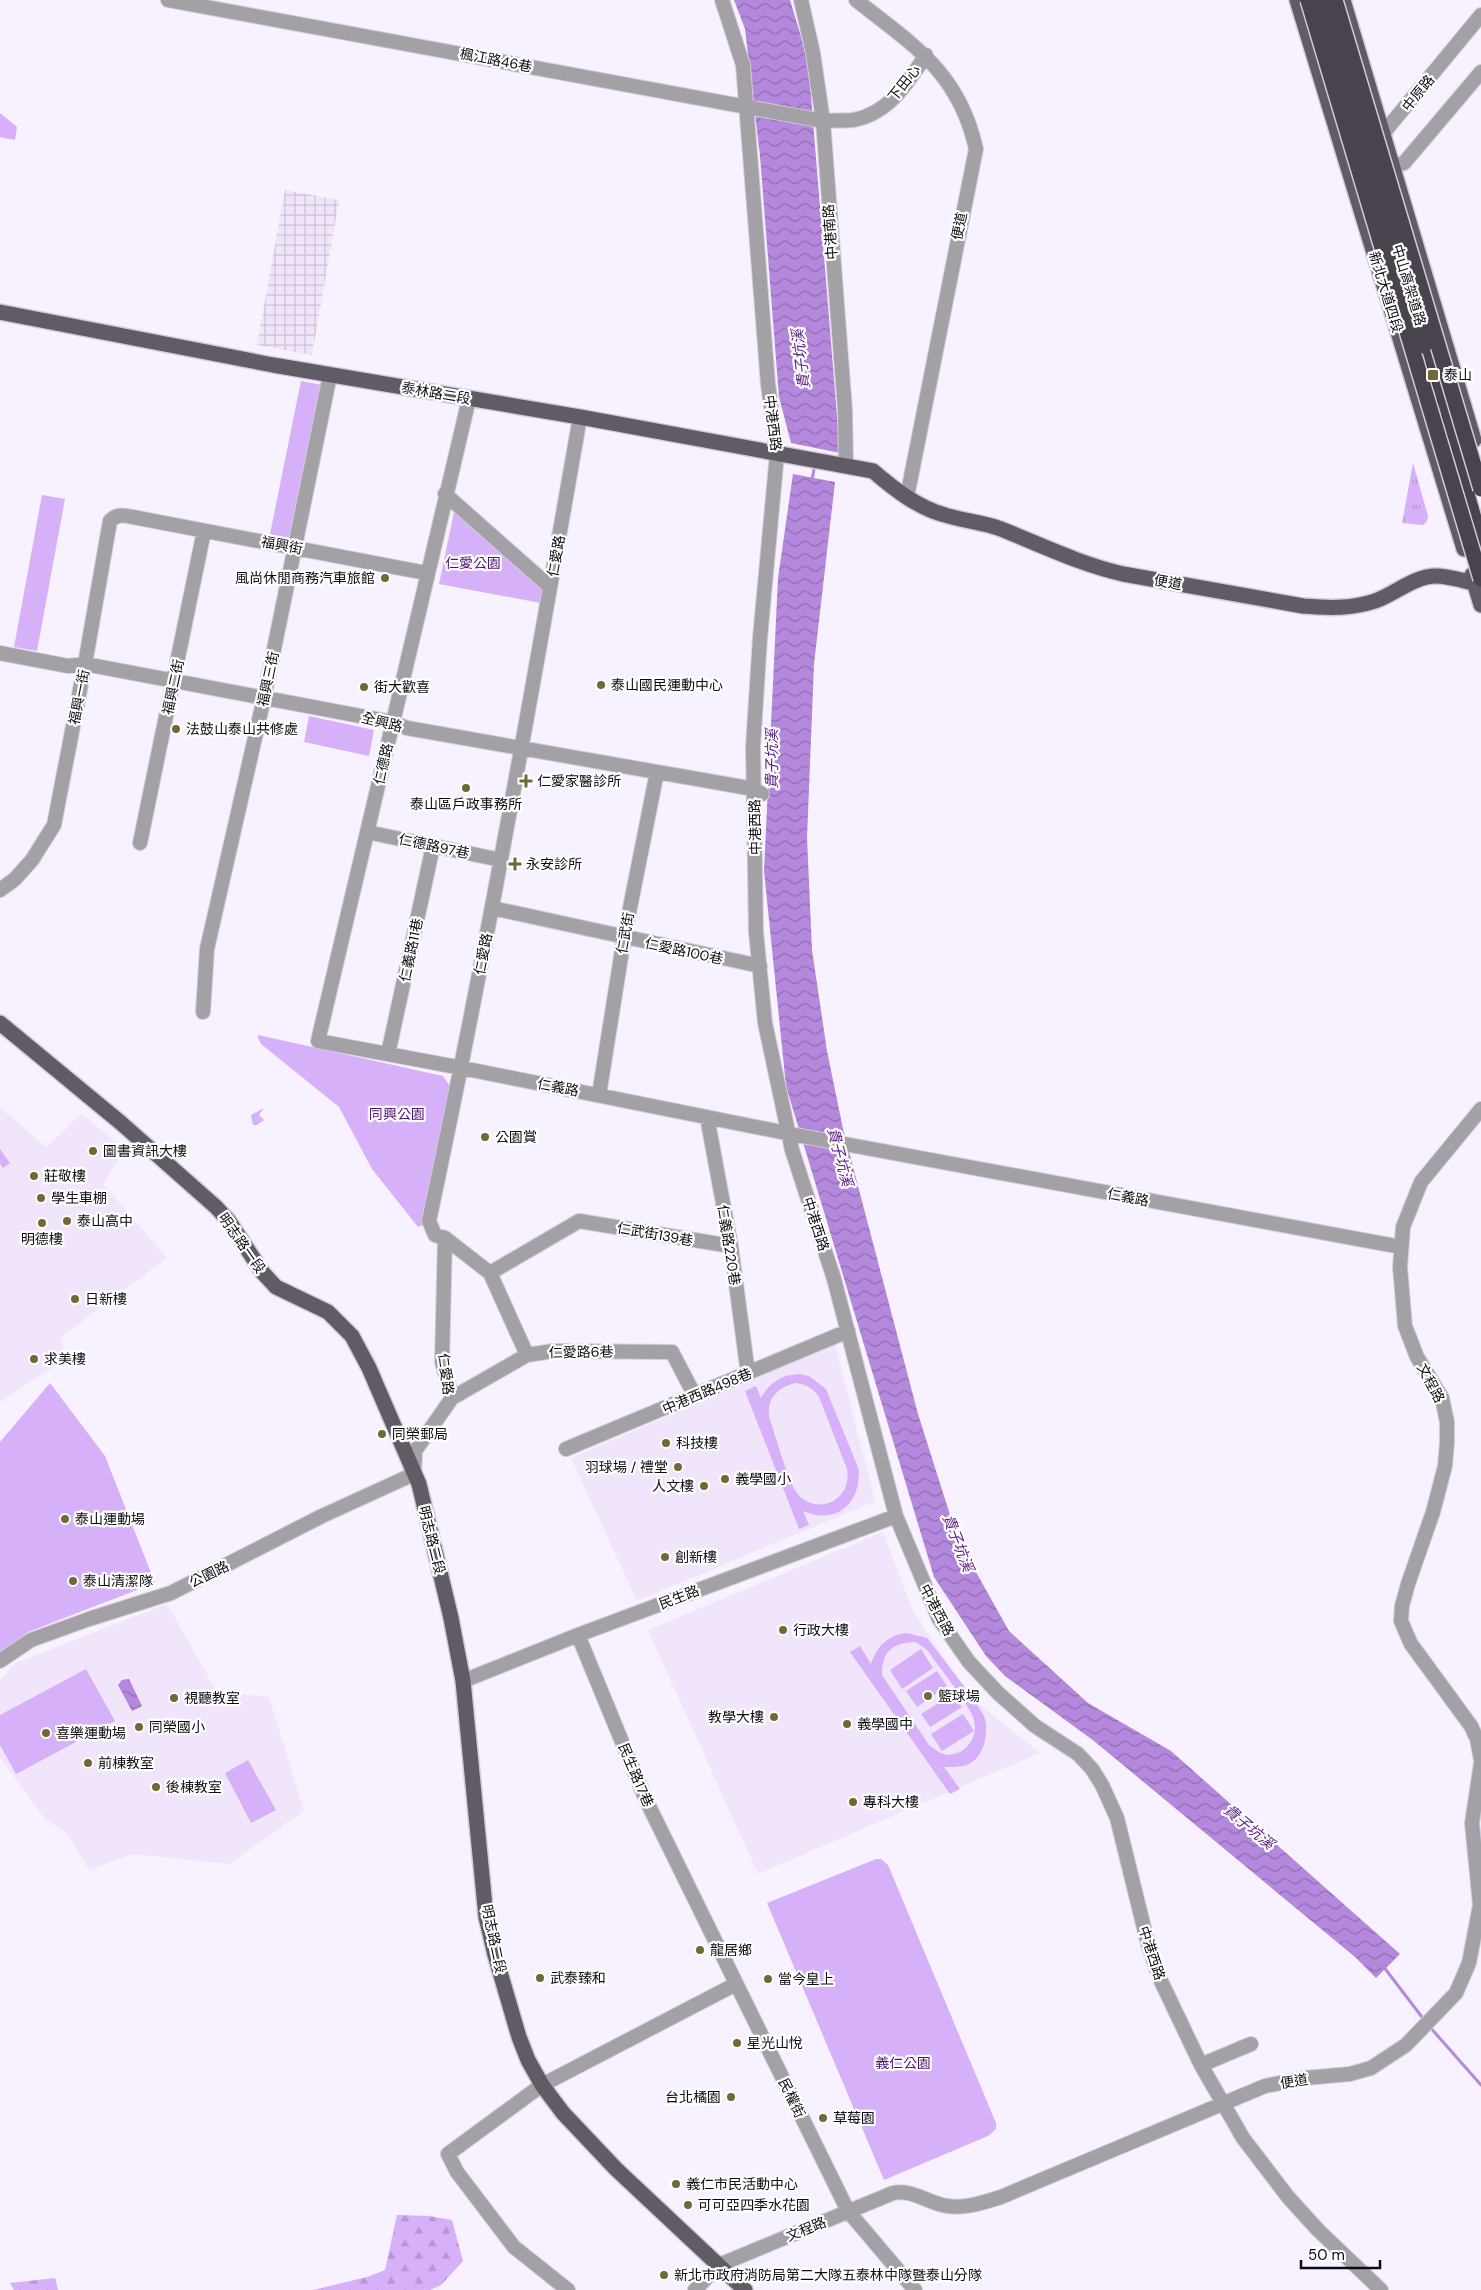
<svg xmlns="http://www.w3.org/2000/svg" width="1481" height="2290" viewBox="0 0 1481 2290" font-family="'DM Sans','Noto Sans TC',sans-serif">
	<style>
		.built { fill: #f0e5fa }
		.industrial { fill: url(#industrial-grid) }
		.grass { fill: url(#grass-tufts) }
		.forest { fill: url(#forest-firs) }
		.park { fill: #d6b1f9; fill-rule: evenodd }
		.water { fill: url(#water-waves) }
		.lines { fill: none; stroke-linecap: round; stroke-linejoin: round }
		.stream { stroke: #b488dc; stroke-width: 3 }
		.minor-casing { stroke: #d2ccd9; stroke-width: 16 }
		.major-casing { stroke: #d2ccd9; stroke-width: 18 }
		.highway-casing { stroke: #d2ccd9; stroke-width: 18 }
		.minor { stroke: #a3a0a6; stroke-width: 14 }
		.major { stroke: #605b65; stroke-width: 15 }
		.highway { stroke: #49434e; stroke-width: 15 }
		.rail { stroke: #26242a; stroke-width: 3; stroke-dasharray: 9 9; stroke-linecap: butt }
		.highway-bridge-casing { stroke: #d2ccd9; stroke-width: 18; stroke-linecap: butt }
		.highway-bridge { stroke: #49434e; stroke-width: 15 }
		.poi-dot { fill: #726835; stroke: #fff; stroke-width: 2 }
		.labels { text-anchor: middle; dominant-baseline: central; stroke-width: 4.5; stroke-linejoin: round; paint-order: stroke }
		.street-label { font-size: 14px; fill: #0d0b10; stroke: #fff }
		.poi-label { font-size: 14px; fill: #0d0b10; stroke: #fff; text-anchor: start }
		.park-label { font-size: 14px; fill: #501276; stroke: #fff }
		.water-label { font-size: 15px; font-style: italic; fill: #5b2083; stroke: #fff }
	</style>
	<defs>
		<pattern id="industrial-grid" width="8" height="8" patternUnits="userSpaceOnUse" patternTransform="scale(1.25)"><rect width="8" height="8" fill="#f0e5fa"/><path d="M0 4h8M4 0v8" fill="none" stroke="#cdc3d5"/></pattern>
		<pattern id="grass-tufts" width="24" height="20" patternUnits="userSpaceOnUse" patternTransform="scale(1.25)"><rect width="24" height="20" fill="#d6b1f9"/><path d="M3 7l-1-3M5 7V3M7 7l1-3M15 17l-1-3M17 17v-4M19 17l1-3" fill="none" stroke="#b697d4"/></pattern>
		<pattern id="forest-firs" width="22" height="20" patternUnits="userSpaceOnUse" patternTransform="scale(1.25)"><rect width="22" height="20" fill="#d6b1f9"/><path d="M5 1l3.5 6h-7zM16 11l3.5 6h-7z" fill="#b697d4"/></pattern>
		<pattern id="water-waves" width="16" height="10" patternUnits="userSpaceOnUse" patternTransform="scale(1.25)"><rect width="16" height="10" fill="#b488dc"/><path d="M0 5q4-4 8 0t8 0" fill="none" stroke="#916db1"/></pattern>
	</defs>
	<rect width="100%" height="100%" fill="#f8f1ff"/>
	<path class="built" d="M0,1107L46,1147L81,1114L124,1149L103,1184L167,1258L61,1337L64,1360L0,1402Z
		M835,1344L875,1501L637,1601L571,1458Z
		M883,1532L913,1611L968,1695L1040,1753L758,1874L648,1630Z
		M167,1604L217,1692L269,1697L304,1811L229,1864L132,1854L89,1870L68,1834L45,1819L0,1758V1680L16,1663Z"/>
	<path class="industrial" d="M285,190L339,200L312,355L257,345Z"/>
	<path class="grass" d="M1413,463L1428,516L1427,521L1423,525L1402,523Z"/>
	<path class="forest" d="M264,1108L259,1115L264,1120L257,1125H253L251,1115Z
		M397,2215L429,2216L452,2220L463,2261L441,2285L430,2290H313L367,2277L385,2270Z
		M55,2278L58,2290H14L10,2283Z"/>
	<path class="park" d="M0,113L17,127L15,140L0,137Z
		M301,381L323,385L291,539L270,534Z
		M42,495L65,499L37,651L14,647Z
		M454,512L543,589L541,603L439,584Z
		M309,716L374,730L369,756L304,742Z
		M258,1035L443,1076L450,1086L425,1224L418,1227L372,1169L339,1107L261,1044L258,1038Z
		M0,1149L10,1163L3,1168L0,1164Z
		M799,1374L809,1376L826,1389L859,1470C860,1505 836,1525 803,1511L809,1525L799,1529L745,1391L756,1386L761,1398C770,1382 781,1375 799,1374ZM796,1383C807,1385 813,1388 819,1397L847,1469C849,1482 846,1492 835,1500C823,1508 806,1505 797,1493C788,1481 776,1437 770,1420C765,1400 777,1387 796,1383Z
		M50,1383L105,1456L155,1583L28,1632L0,1655V1442Z
		M907,1633L927,1638C936,1650 984,1709 985,1719C989,1736 983,1762 963,1766C957,1767 950,1767 944,1767L960,1789L950,1794L850,1652L860,1646L871,1664C877,1646 888,1635 907,1633ZM916,1642L927,1650C936,1663 972,1708 974,1720C977,1733 972,1745 960,1752C947,1758 939,1753 929,1745L882,1675C882,1651 892,1643 916,1642Z
		M921,1649L933,1668L902,1689L890,1670Z
		M86,1669L115,1721L16,1774L0,1745V1715Z
		M937,1671L947,1686L917,1707L906,1691Z
		M953,1694L962,1707L930,1727L921,1714Z
		M963,1714L974,1731L942,1751L931,1734Z
		M248,1760L276,1810L251,1823L225,1773Z
		M876,1859H881L888,1865L996,2123V2129L988,2136L884,2180L767,1903Z"/>
	<path class="water" d="M734,0H790L808,60L840,453L791,443L779,397L760,156L745,29Z
		M793,474L835,482L814,664L807,838L812,950L827,1051L843,1129L918,1414L958,1540L1009,1631L1088,1703L1171,1751L1400,1954L1376,1978L1355,1957L1094,1741L1005,1676L986,1656L934,1577L786,1086L764,871L778,578Z
		M129,1679L142,1706L132,1711L118,1685L122,1680Z"/>
	<g class="lines">
		<path class="stream" d="M812,480L815,464
			M1383,1966L1425,2021
			M1429,2026L1481,2085"/>
		<g class="minor-casing">
			<path id="minor" d="M168,0L823,121C833,120 844,121 853,120C889,114 908,82 926,55
				M722,0L743,65L768,384L777,454L760,638L753,747L756,932L765,1023L792,1150L834,1279L896,1516L939,1619L969,1662L998,1693L1035,1726L1078,1754L1092,1769L1102,1785L1117,1818L1148,1944L1160,1979L1201,2065L1243,2138L1288,2197L1318,2230L1381,2290
				M801,0L813,53L823,121L845,410L846,466
				M856,0C913,45 959,72 976,149L907,497
				M1376,142L1481,15
				M1393,166L1404,163L1481,72
				M469,399L318,1041L462,1068L796,1135L1401,1247
				M445,494L550,587
				M0,653L68,666L85,664L392,722L407,728L754,789L762,794
				M367,832L501,860
				M140,843L204,531
				M0,890L15,879L32,860L54,825L85,664L110,521C118,512 127,516 138,518L426,573
				M492,908L760,966
				M203,1012L207,949L264,698L330,375
				M388,1054L433,846
				M599,1095L624,938L657,772
				M1481,1109L1421,1182L1403,1227L1400,1267L1405,1326L1417,1357L1442,1398L1447,1422V1442L1445,1466L1433,1512L1408,1584L1402,1606L1401,1621L1411,1644L1471,1726L1477,1739L1481,1760
				M707,1117L731,1246L748,1374
				M445,1238L442,1362L452,1398
				M490,1273L579,1221L731,1246
				M527,1355L490,1273L445,1238L435,1235L429,1221C486,954 533,686 580,417
				M566,1449L848,1331
				M578,1635L646,1800L848,2211L915,2290
				M0,1661L31,1640L89,1619L171,1593L322,1516L414,1474L415,1451L452,1398L527,1355L553,1351L672,1352L695,1396
				M463,1681L578,1635L896,1516
				M1201,2065L1251,2044
				M568,2290L514,2247L457,2172L448,2154L542,2085L736,1984
				M695,2290L719,2265L893,2193C910,2189 926,2201 942,2205C962,2210 982,2203 1001,2197L1265,2086L1305,2078L1350,2074L1371,2068L1406,2045L1456,1993L1469,1963L1480,1905L1472,1823L1481,1763"/>
		</g>
		<g class="major-casing">
			<path id="major" d="M1297,0L1464,549
				M1343,0L1474,440
				M0,312L273,365L580,417L873,471C894,489 918,508 945,515C963,521 982,522 1001,529C1041,545 1080,564 1123,574L1303,606C1328,608 1351,609 1375,601C1395,594 1414,576 1436,576C1450,576 1467,582 1481,585
				M1472,575L1481,605
				M0,1023L121,1123L216,1207L228,1220L263,1273L276,1287L328,1312L352,1336L369,1368L419,1484L451,1618L463,1681L486,1917L495,1955L519,2037L528,2060L542,2085L563,2113L616,2169L745,2290"/>
		</g>
		<g class="highway-casing">
			<path id="highway" d="M1424,346L1481,542"/>
		</g>
		<use href="#minor" class="minor"/>
		<use href="#major" class="major"/>
		<use href="#highway" class="highway"/>
		<path class="rail" d="M1318,0L1481,552"/>
		<g class="highway-bridge-casing">
			<path id="highway-bridge" d="M1308,0L1481,579
				M1323,0L1347,89L1424,346
				M1335,0L1481,489"/>
		</g>
		<use href="#highway-bridge" class="highway-bridge"/>
	</g>
	<g class="poi-dot">
		<rect x="1427" y="369" width="12" height="12" rx="2.5"/>
		<circle cx="385" cy="578" r="5"/>
		<circle cx="601" cy="685" r="5"/>
		<circle cx="364" cy="687" r="5"/>
		<circle cx="176" cy="729" r="5"/>
		<path d="M523.5 773.5h5v5h5v5h-5v5h-5v-5h-5v-5h5z"/>
		<circle cx="466" cy="788" r="5"/>
		<path d="M512.5 856.5h5v5h5v5h-5v5h-5v-5h-5v-5h5z"/>
		<circle cx="485" cy="1137" r="5"/>
		<circle cx="93" cy="1151" r="5"/>
		<circle cx="34" cy="1176" r="5"/>
		<circle cx="41" cy="1198" r="5"/>
		<circle cx="67" cy="1221" r="5"/>
		<circle cx="42" cy="1223" r="5"/>
		<circle cx="75" cy="1299" r="5"/>
		<circle cx="34" cy="1359" r="5"/>
		<circle cx="382" cy="1434" r="5"/>
		<circle cx="666" cy="1443" r="5"/>
		<circle cx="678" cy="1467" r="5"/>
		<circle cx="725" cy="1479" r="5"/>
		<circle cx="704" cy="1486" r="5"/>
		<circle cx="65" cy="1519" r="5"/>
		<circle cx="665" cy="1557" r="5"/>
		<circle cx="73" cy="1581" r="5"/>
		<circle cx="783" cy="1630" r="5"/>
		<circle cx="928" cy="1696" r="5"/>
		<circle cx="174" cy="1698" r="5"/>
		<circle cx="774" cy="1717" r="5"/>
		<circle cx="847" cy="1724" r="5"/>
		<circle cx="139" cy="1727" r="5"/>
		<circle cx="46" cy="1733" r="5"/>
		<circle cx="88" cy="1763" r="5"/>
		<circle cx="156" cy="1787" r="5"/>
		<circle cx="853" cy="1802" r="5"/>
		<circle cx="700" cy="1950" r="5"/>
		<circle cx="540" cy="1978" r="5"/>
		<circle cx="768" cy="1979" r="5"/>
		<circle cx="737" cy="2043" r="5"/>
		<circle cx="731" cy="2097" r="5"/>
		<circle cx="823" cy="2118" r="5"/>
		<circle cx="676" cy="2184" r="5"/>
		<circle cx="688" cy="2205" r="5"/>
		<circle cx="664" cy="2275" r="5"/>
	</g>
	<g class="labels">
		<g class="street-label">
			<text transform="translate(496 60) rotate(11)">楓江路46巷</text>
			<text transform="translate(904 83) rotate(-51)">下田心</text>
			<text transform="translate(1418 93) rotate(-51)">中原路</text>
			<text transform="translate(959 226) rotate(-79)">便道</text>
			<text transform="translate(830 232) rotate(-94)">中港南路</text>
			<text transform="translate(1409 285) rotate(73)">中山高架道路</text>
			<text transform="translate(1386 292) rotate(73)">新北大道四段</text>
			<text transform="translate(436 393) rotate(10)">泰林路二段</text>
			<text transform="translate(773 423) rotate(83)">中港西路</text>
			<text transform="translate(282 545) rotate(11)">福興街</text>
			<text transform="translate(556 556) rotate(-80)">仁愛路</text>
			<text transform="translate(1168 582) rotate(10)">便道</text>
			<text transform="translate(268 679) rotate(-78)">福興三街</text>
			<text transform="translate(173 687) rotate(-78)">福興二街</text>
			<text transform="translate(79 697) rotate(-79)">福興一街</text>
			<text transform="translate(382 722) rotate(14)">全興路</text>
			<text transform="translate(383 764) rotate(-77)">仁德路</text>
			<text transform="translate(755 827) rotate(-91)">中港西路</text>
			<text transform="translate(434 846) rotate(12)">仁德路97巷</text>
			<text transform="translate(625 933) rotate(-80)">仁武街</text>
			<text transform="translate(411 950) rotate(-78)">仁義路11巷</text>
			<text transform="translate(684 951) rotate(12)">仁愛路100巷</text>
			<text transform="translate(483 954) rotate(-79)">仁愛路</text>
			<text transform="translate(558 1087) rotate(11)">仁義路</text>
			<text transform="translate(1128 1197) rotate(11)">仁義路</text>
			<text transform="translate(816 1224) rotate(72)">中港西路</text>
			<text transform="translate(655 1234) rotate(10)">仁武街139巷</text>
			<text transform="translate(242 1243) rotate(55)">明志路一段</text>
			<text transform="translate(729 1245) rotate(81)">仁義路220巷</text>
			<text transform="translate(581 1352) rotate(-1)">仁愛路6巷</text>
			<text transform="translate(446 1374) rotate(83)">仁愛路</text>
			<text transform="translate(1431 1383) rotate(62)">文程路</text>
			<text transform="translate(707 1391) rotate(-23)">中港西路498巷</text>
			<text transform="translate(432 1540) rotate(76)">明志路二段</text>
			<text transform="translate(209 1574) rotate(-26)">公園路</text>
			<text transform="translate(679 1597) rotate(-21)">民生路</text>
			<text transform="translate(937 1610) rotate(62)">中港西路</text>
			<text transform="translate(636 1775) rotate(67)">民生路17巷</text>
			<text transform="translate(494 1939) rotate(78)">明志路二段</text>
			<text transform="translate(1152 1953) rotate(72)">中港西路</text>
			<text transform="translate(1294 2081) rotate(-9)">便道</text>
			<text transform="translate(792 2098) rotate(64)">民權街</text>
			<text transform="translate(806 2229) rotate(-22)">文程路</text>
		</g>
		<g class="poi-label">
			<text x="1444" y="375">泰山</text>
			<text x="375" y="578" text-anchor="end">風尚休閒商務汽車旅館</text>
			<text x="611" y="685">泰山國民運動中心</text>
			<text x="374" y="687">街大歡喜</text>
			<text x="186" y="729">法鼓山泰山共修處</text>
			<text x="537" y="781">仁愛家醫診所</text>
			<text x="466" y="804" text-anchor="middle">泰山區戶政事務所</text>
			<text x="526" y="864">永安診所</text>
			<text x="495" y="1137">公園賞</text>
			<text x="103" y="1151">圖書資訊大樓</text>
			<text x="44" y="1176">莊敬樓</text>
			<text x="51" y="1198">學生車棚</text>
			<text x="77" y="1221">泰山高中</text>
			<text x="42" y="1239" text-anchor="middle">明德樓</text>
			<text x="85" y="1299">日新樓</text>
			<text x="44" y="1359">求美樓</text>
			<text x="392" y="1434">同榮郵局</text>
			<text x="676" y="1443">科技樓</text>
			<text x="668" y="1467" text-anchor="end">羽球場 / 禮堂</text>
			<text x="735" y="1479">義學國小</text>
			<text x="694" y="1486" text-anchor="end">人文樓</text>
			<text x="75" y="1519">泰山運動場</text>
			<text x="675" y="1557">創新樓</text>
			<text x="83" y="1581">泰山清潔隊</text>
			<text x="793" y="1630">行政大樓</text>
			<text x="938" y="1696">籃球場</text>
			<text x="184" y="1698">視聽教室</text>
			<text x="764" y="1717" text-anchor="end">教學大樓</text>
			<text x="857" y="1724">義學國中</text>
			<text x="149" y="1727">同榮國小</text>
			<text x="56" y="1733">喜樂運動場</text>
			<text x="98" y="1763">前棟教室</text>
			<text x="166" y="1787">後棟教室</text>
			<text x="863" y="1802">專科大樓</text>
			<text x="710" y="1950">龍居鄉</text>
			<text x="550" y="1978">武泰臻和</text>
			<text x="778" y="1979">當今皇上</text>
			<text x="747" y="2043">星光山悅</text>
			<text x="721" y="2097" text-anchor="end">台北橘園</text>
			<text x="833" y="2118">草莓園</text>
			<text x="686" y="2184">義仁市民活動中心</text>
			<text x="698" y="2205">可可亞四季水花園</text>
			<text x="674" y="2275">新北市政府消防局第二大隊五泰林中隊暨泰山分隊</text>
		</g>
		<g class="park-label">
			<text x="473" y="563">仁愛公園</text>
			<text x="397" y="1114">同興公園</text>
			<text x="903" y="2063">義仁公園</text>
		</g>
		<g class="water-label">
			<text transform="translate(801 359) rotate(-97)">貴子坑溪</text>
			<text transform="translate(772 759) rotate(-90)">貴子坑溪</text>
			<text transform="translate(840 1157) rotate(75)">貴子坑溪</text>
			<text transform="translate(958 1543) rotate(69)">貴子坑溪</text>
			<text transform="translate(1249 1827) rotate(40)">貴子坑溪</text>
		</g>
	</g>
	<path d="M1301 2260v8h79v-8" fill="none" stroke="#0d0b10" stroke-width="2.5"/>
	<text x="1308" y="2260" font-size="15" fill="#0d0b10" stroke="#ffffff" stroke-width="4" paint-order="stroke">50 m</text>
</svg>
